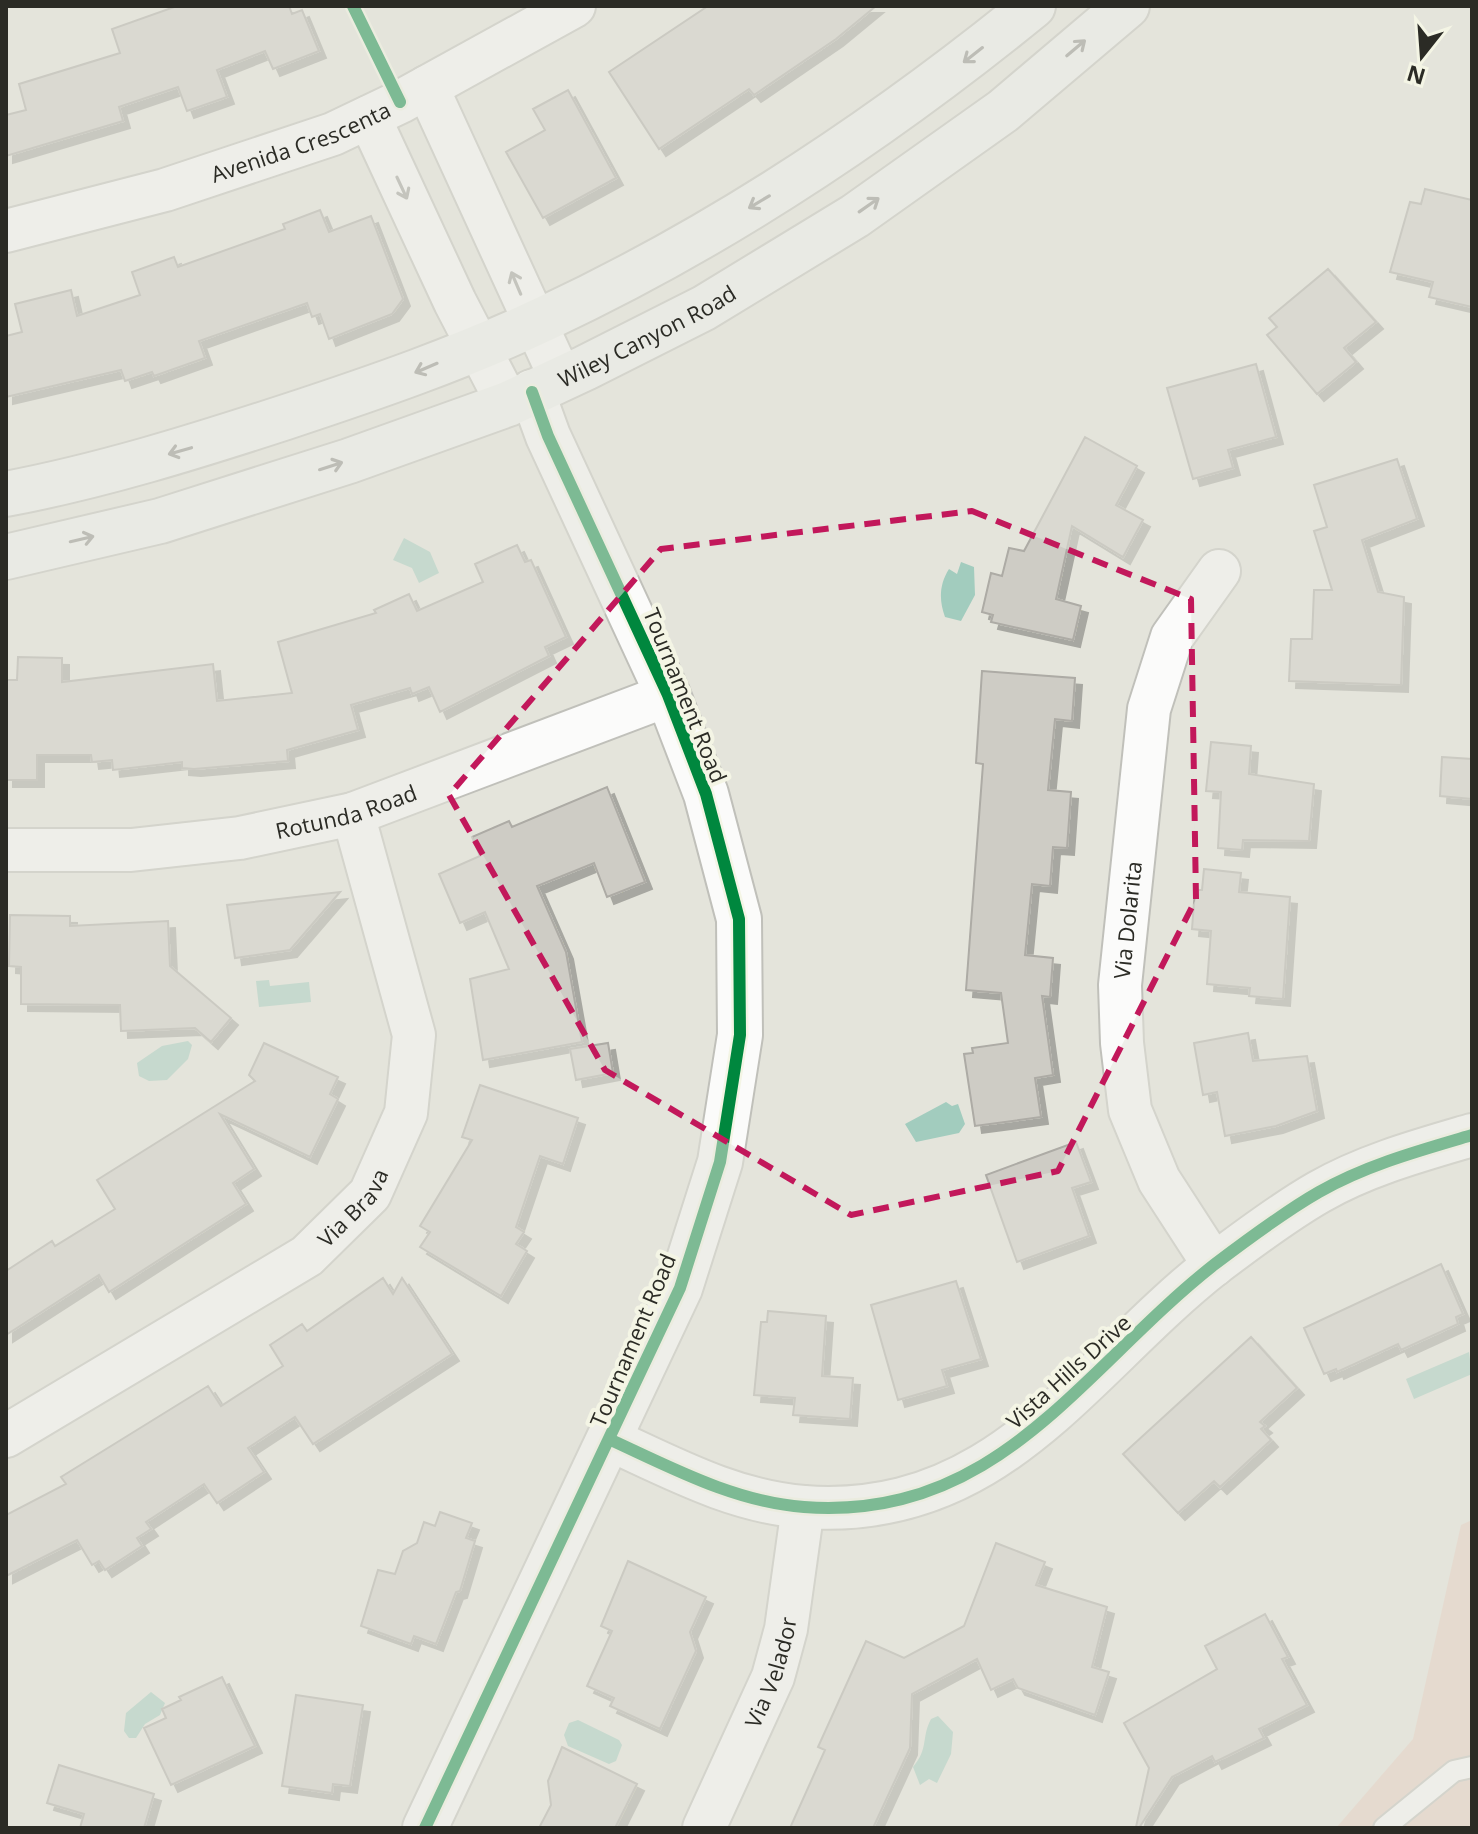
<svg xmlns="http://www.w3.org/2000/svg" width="1478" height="1834" viewBox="0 0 1478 1834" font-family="'Open Sans',sans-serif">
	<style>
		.green { fill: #e7cfc2 }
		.water { fill: #a2ccbe }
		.building { fill: #ceccc5; stroke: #adaba5; stroke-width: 2; filter: url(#shadow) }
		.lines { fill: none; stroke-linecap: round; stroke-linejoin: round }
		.service-casing { stroke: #c0c0ba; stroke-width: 24 }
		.minor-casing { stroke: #c0c0ba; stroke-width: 46 }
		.tertiary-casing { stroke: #c0c0ba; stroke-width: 48 }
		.secondary-casing { stroke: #c0c0ba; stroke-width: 48 }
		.path { stroke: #d1d1ce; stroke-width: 5; stroke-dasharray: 4 6; stroke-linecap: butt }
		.service { stroke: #fbfbfa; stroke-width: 20 }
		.minor { stroke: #fbfbfa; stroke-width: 42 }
		.tertiary { stroke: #fbfbfa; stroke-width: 44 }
		.secondary { stroke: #f0f2ef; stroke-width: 44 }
		.cycleway-casing { stroke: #f4f5e5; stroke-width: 17 }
		.cycleway { stroke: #00873e; stroke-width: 12 }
		.oneway { stroke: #8e8e8a }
		.oneway2 { stroke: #9d9d9a }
		.marked { fill: none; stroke: #c2185b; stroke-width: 6; stroke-dasharray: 16 10; stroke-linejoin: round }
		.labels { text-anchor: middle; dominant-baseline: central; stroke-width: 8; stroke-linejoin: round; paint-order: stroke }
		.street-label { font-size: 22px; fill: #2b2b25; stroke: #f4f5e5 }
	</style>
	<defs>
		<filter id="shadow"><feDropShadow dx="7" dy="7" stdDeviation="0" flood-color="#0004"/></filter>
	</defs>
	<rect width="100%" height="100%" fill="#e4e4db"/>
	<path class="green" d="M1472,1520V1828H1336L1413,1739L1461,1525Z"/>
	<path class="water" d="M404,538L430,552L439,573L419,583L412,568L393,560Z
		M961,562L974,567L975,595L961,621L945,617C939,600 939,585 949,569L957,574Z
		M269,980L270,986L309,982L311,1002L259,1007L256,981Z
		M188,1041L192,1045L188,1059L167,1080L149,1081L139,1076L137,1063L162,1046Z
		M946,1102L952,1106L958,1104L965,1124L959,1133L916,1142L905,1124Z
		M1469,1352L1472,1374L1414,1399L1406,1379Z
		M151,1692L165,1703L160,1715L145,1724L136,1738H129L124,1731L126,1713Z
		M938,1716L953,1732L951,1754L937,1783L929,1779L920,1785L913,1767C929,1748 921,1738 931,1719Z
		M578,1720L619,1740L622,1745L616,1761L609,1764L568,1746L564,1735L569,1723Z"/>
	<path class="building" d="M177,6H289L292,14L302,10L319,51L273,69L265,51L217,70L227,97L187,111L178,87L119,107L123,121L6,156V115L26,110L19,84L120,53L112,29Z
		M708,6H876L836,39L754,95L749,89L659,149L609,72Z
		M568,90L616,178L543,218L506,152L545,130L533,109Z
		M1425,189L1472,200V307L1429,297L1433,282L1390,272L1410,202L1421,204Z
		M320,210L329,232L371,216L403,299L392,314L329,339L320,314L312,317L307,303L199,341L205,358L154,376L152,372L125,381L121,370L6,397V336L22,332L15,304L71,290L77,316L140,295L132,272L174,257L178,267L285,229L283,224Z
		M1328,269L1376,322L1344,348L1356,362L1317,394L1267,335L1277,327L1269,318Z
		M1256,364L1276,437L1228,450L1233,468L1193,479L1167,388Z
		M1085,437L1137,466L1116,505L1143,520L1123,557L1072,526L1056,599L1081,606L1073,640L991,622L993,615L982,612L991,573L1002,576L1009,548L1024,551Z
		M1397,459L1417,519L1362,540L1378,592L1404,597L1401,685L1289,681L1291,639H1312L1314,590H1332L1314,531L1327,527L1314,485Z
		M517,545L525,562L531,560L566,637L545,647L549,656L440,712L429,687L412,694L410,688L351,705L358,730L287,750L288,761L194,769L182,768V762L113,770L112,760L92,762L91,755H37V780H6V680H17L18,657L62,658V682L213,664L217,701L292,693L278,642L376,613L374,610L409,594L417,611L483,582L475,564Z
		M982,671L1075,678L1072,721L1055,719L1048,790L1071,792L1067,848L1053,847L1050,886L1032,884L1025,955L1053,958L1050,997L1042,996L1053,1075L1035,1078L1041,1117L975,1126L964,1054L973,1053L972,1048L1008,1043L1001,993L966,990L983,764L976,763Z
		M1211,742L1251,746L1249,774L1314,784L1309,841L1243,840L1242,850L1218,848L1221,792L1206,791Z
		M1442,757L1472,759V799L1440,796Z
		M607,787L645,882L607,897L594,863L537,886L566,952L582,1042L483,1060L470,979L509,969L485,912L460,923L439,874L480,856L472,837L509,821L512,827Z
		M1204,869L1241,873L1239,892L1290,897L1283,999L1249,996L1250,988L1207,984L1211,931L1192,929L1195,890H1202Z
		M340,892L290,950L235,958L227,905Z
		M10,915L70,916V926L168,921L170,966L231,1018L211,1042L195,1028L121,1031L120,1005L21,1004V967L9,966Z
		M1248,1033L1253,1061L1307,1056L1317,1111L1276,1126L1225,1136L1217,1092L1203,1095L1194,1043Z
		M264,1043L338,1077L330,1094L338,1099L310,1157L220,1114L254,1169L233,1183L246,1204L109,1292L99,1275L6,1335V1271L52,1241L55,1246L115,1209L97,1180L255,1081L249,1075Z
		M608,1043L613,1073L576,1080L570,1049Z
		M480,1085L578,1118L563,1164L540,1156L516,1227L524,1232L516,1244L527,1251L501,1296L420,1247L430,1232L420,1226L472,1140L462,1137Z
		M1076,1142L1091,1182L1072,1188L1089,1236L1017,1262L986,1175Z
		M1441,1264L1463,1314L1456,1317L1458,1324L1401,1350L1398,1344L1337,1372L1336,1369L1324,1374L1304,1328Z
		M383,1278L393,1294L402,1278L452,1354L313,1444L295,1417L248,1448L264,1472L217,1503L204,1484L146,1522L151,1529L137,1538L142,1546L105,1570L99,1561L92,1565L77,1540L6,1576V1515L66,1484L61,1477L208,1386L221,1406L283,1366L270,1345L302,1324L307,1331Z
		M956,1281L981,1359L942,1370L947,1386L898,1400L871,1305Z
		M768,1311L826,1316L822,1376L853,1378L850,1419L793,1415L795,1398L754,1395L761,1322H767Z
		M1251,1337L1297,1388L1260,1422L1265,1426L1261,1429L1271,1440L1220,1487L1214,1481L1178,1513L1123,1454Z
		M440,1512L472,1523L466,1538L475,1541L460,1591L456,1592L436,1644L414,1636L411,1644L361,1626L378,1570L395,1574L403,1551L417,1543L424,1522L435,1526Z
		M996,1543L1045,1562L1036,1585L1107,1607L1092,1667L1109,1672L1095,1715L1018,1688L1013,1679L991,1690L977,1659L912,1694L910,1748L873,1828H790L825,1750L818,1747L866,1641L904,1658L964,1626Z
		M628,1561L706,1597L690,1632L696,1651L660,1729L610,1706L614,1698L587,1686L612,1631L601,1626Z
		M1265,1614L1288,1657L1282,1659L1307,1705L1259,1729L1264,1738L1215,1762L1212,1756L1172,1777L1139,1828L1136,1827L1149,1768L1124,1723L1217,1669L1205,1646Z
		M222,1677L255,1746L171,1785L144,1728L166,1718L162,1709L181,1700L179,1697Z
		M296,1695L363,1705L350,1786L333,1784L332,1793L282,1786Z
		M562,1747L637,1784L615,1828H539L551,1805L548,1781Z
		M59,1765L154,1794L144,1828H80L84,1814L47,1803Z"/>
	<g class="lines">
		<g class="service-casing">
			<path id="service" d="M1384,1828L1454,1771L1472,1767"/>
		</g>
		<g class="minor-casing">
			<g id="minor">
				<path d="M427,87L561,379"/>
				<path d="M369,117L455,302L508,404"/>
				<path id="s1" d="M6,231L165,190L333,134L400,102L574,6"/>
				<path id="s2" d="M6,850H131L240,838L353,814L668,695"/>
				<path id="s3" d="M1214,1265L1159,1180L1130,1110L1122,1043L1120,985L1149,709L1172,637L1219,571"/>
				<path id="s4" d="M6,1436L307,1256L370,1194L406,1113L414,1035L353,814"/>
				<path d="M611,1440C672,1468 735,1502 804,1507C999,1521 1081,1369 1215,1264C1248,1239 1284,1212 1319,1192C1366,1165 1421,1150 1472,1135"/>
				<path id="s5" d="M704,1828L773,1677L786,1629L803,1507"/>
			</g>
		</g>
		<g class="tertiary-casing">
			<path id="tertiary" d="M425,1828L680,1288L720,1162L740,1035L739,919L706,794L668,695L548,436L532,392"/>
		</g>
		<g class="secondary-casing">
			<g id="secondary">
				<path d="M6,494C101,476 194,447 286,417C374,388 461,358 546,318C721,236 883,128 1033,6"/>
				<path id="s6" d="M6,557L160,521L349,461L508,404L585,368L704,308L855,216L1003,111L1127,6"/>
			</g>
		</g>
		<path class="path" d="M353,6L384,70"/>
		<use href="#service" class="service"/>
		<use href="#minor" class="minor"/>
		<use href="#tertiary" class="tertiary"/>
		<use href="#secondary" class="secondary"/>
		<g class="cycleway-casing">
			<path id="cycleway" d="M353,6L400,102
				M611,1440C672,1468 735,1502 804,1507C999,1521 1081,1369 1215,1264C1248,1239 1284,1212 1319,1192C1366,1165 1421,1150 1472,1135
				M425,1828L680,1288L720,1162L740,1035L739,919L706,794L668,695L548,436L532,392"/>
		</g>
		<use href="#cycleway" class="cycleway"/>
	</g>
	<defs><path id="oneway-shaft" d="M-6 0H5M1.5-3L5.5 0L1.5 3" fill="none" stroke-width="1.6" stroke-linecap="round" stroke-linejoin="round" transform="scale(2)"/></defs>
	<g class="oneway">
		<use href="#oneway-shaft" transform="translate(1076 48) rotate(-40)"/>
		<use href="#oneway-shaft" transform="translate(973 55) rotate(142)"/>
		<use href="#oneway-shaft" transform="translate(759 202) rotate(149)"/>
		<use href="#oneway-shaft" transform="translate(869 205) rotate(-35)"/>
		<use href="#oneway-shaft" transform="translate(426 368) rotate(157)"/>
		<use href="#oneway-shaft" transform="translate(180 451) rotate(164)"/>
		<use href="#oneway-shaft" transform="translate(331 466) rotate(-18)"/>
		<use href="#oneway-shaft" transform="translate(82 539) rotate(-13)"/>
	</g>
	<g class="oneway2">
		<use href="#oneway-shaft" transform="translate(402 188) rotate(65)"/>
		<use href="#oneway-shaft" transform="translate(516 283) rotate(-113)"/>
	</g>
	<path d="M0 0H1478V1834H0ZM972,511L1191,599L1196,899L1058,1171L851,1215L605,1070L449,795L661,549Z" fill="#e4e4db" fill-opacity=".55" fill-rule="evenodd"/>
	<path class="marked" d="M972,511L1191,599L1196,899L1058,1171L851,1215L605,1070L449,795L661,549Z"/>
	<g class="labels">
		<g class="street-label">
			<text stroke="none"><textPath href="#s1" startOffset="308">Avenida Crescenta</textPath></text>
			<text stroke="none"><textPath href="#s6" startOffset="680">Wiley Canyon Road</textPath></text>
			<text transform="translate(686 695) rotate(68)">Tournament Road</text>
			<text stroke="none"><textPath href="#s2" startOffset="344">Rotunda Road</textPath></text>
			<text stroke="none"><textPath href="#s3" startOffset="368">Via Dolarita</textPath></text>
			<text stroke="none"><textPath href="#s4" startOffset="418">Via Brava</textPath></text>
			<text transform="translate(632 1340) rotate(-67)">Tournament Road</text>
			<text transform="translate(1068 1371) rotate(-42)">Vista Hills Drive</text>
			<text stroke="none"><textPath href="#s5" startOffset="170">Via Velador</textPath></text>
		</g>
	</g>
	<rect width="1478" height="1834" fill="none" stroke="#2b2b25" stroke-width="16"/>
	<g transform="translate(1422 56) rotate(197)" stroke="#f4f5e5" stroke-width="6" paint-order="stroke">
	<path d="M0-6L14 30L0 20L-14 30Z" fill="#2b2b25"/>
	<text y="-12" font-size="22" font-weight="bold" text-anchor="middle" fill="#2b2b25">N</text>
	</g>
</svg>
